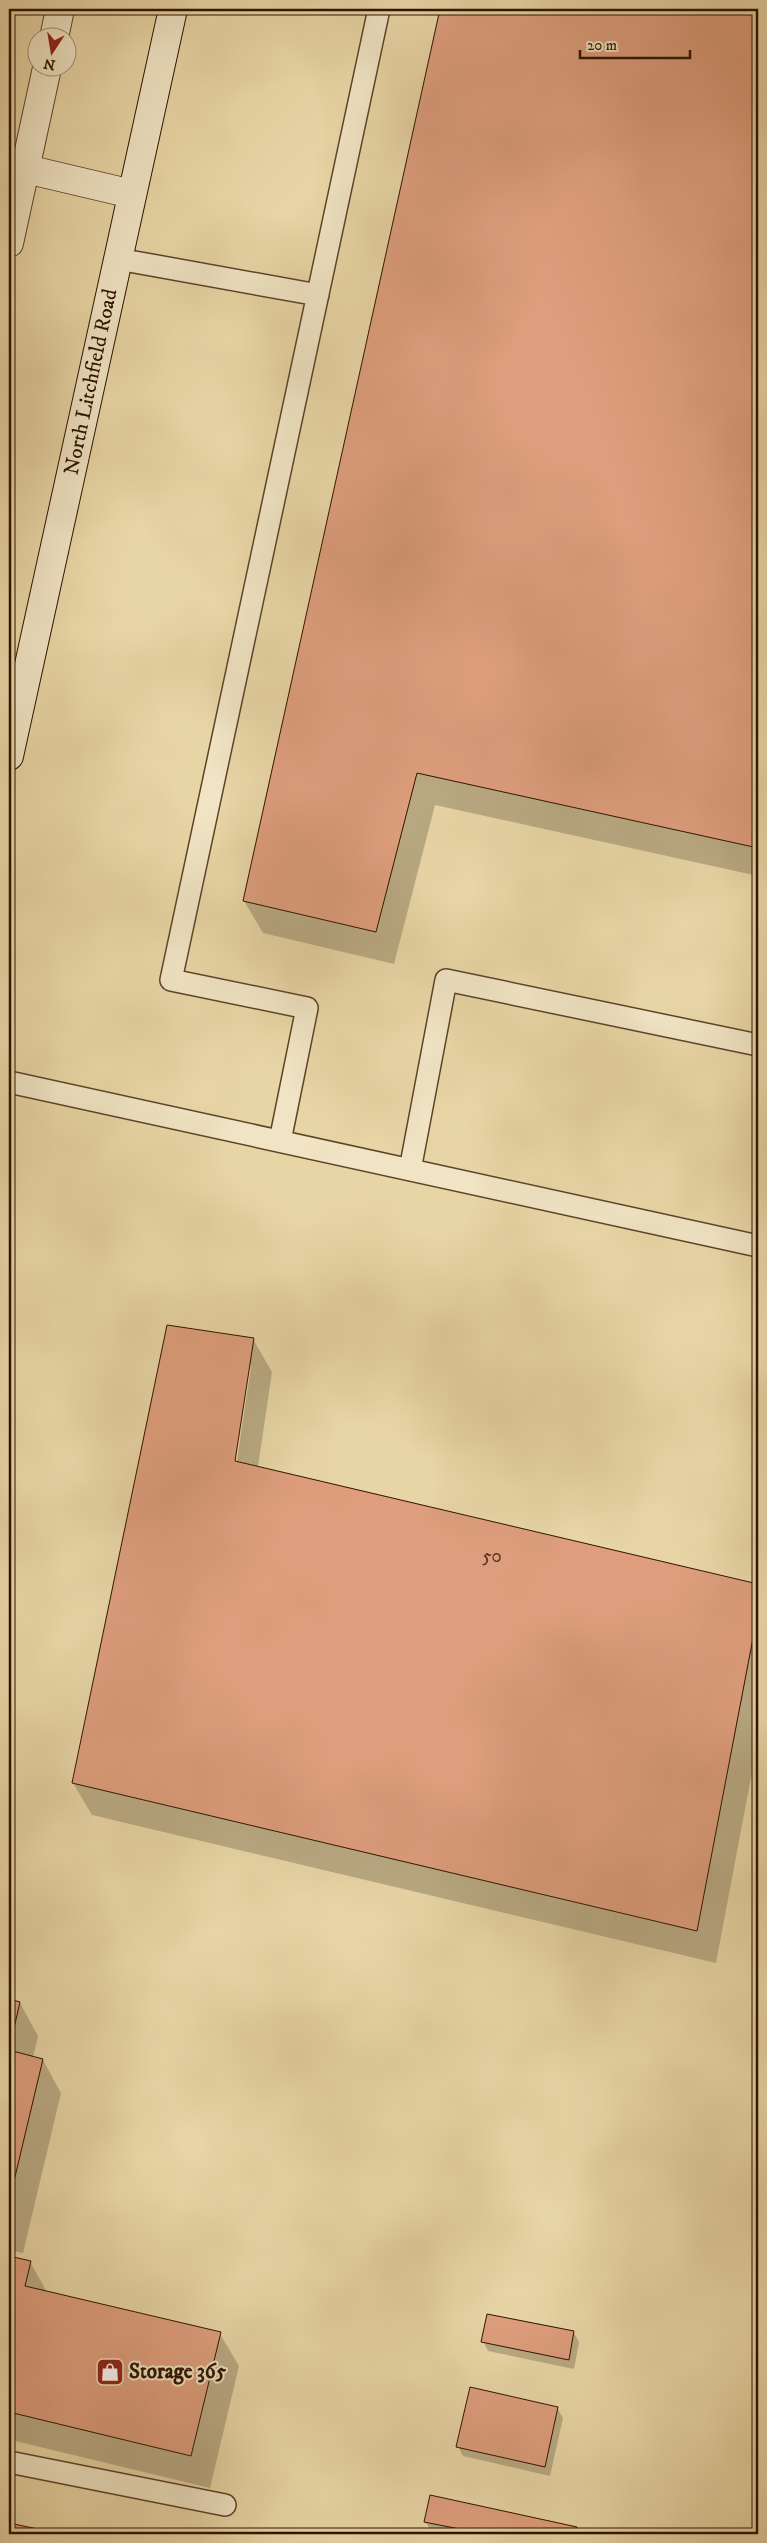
<svg xmlns="http://www.w3.org/2000/svg" width="767" height="2543" viewBox="0 0 767 2543" font-family="'IM FELL DW Pica',serif">
	<style>
		.shadow { fill: #0003; fill-rule: evenodd }
		.building { fill: #de9e7d; stroke: #2e1200 }
		.lines { fill: none; stroke-linecap: round; stroke-linejoin: round }
		.lane-casing { stroke: #5c4329; stroke-width: 24 }
		.street-casing { stroke: #5c4329; stroke-width: 30 }
		.secondary-casing { stroke: #2e1200; stroke-width: 30 }
		.lane { stroke: #f0e4c4; stroke-width: 21 }
		.street { stroke: #f0e4c4; stroke-width: 28 }
		.secondary { stroke: #f0e4c4; stroke-width: 28 }
		.labels { text-anchor: middle; dominant-baseline: central; stroke-width: 4; stroke-linejoin: round; paint-order: stroke }
		.number-label { font-size: 19px; fill: #5a351f }
		.street-label { font-size: 21px; fill: #2e1200; stroke: #f0e4c4 }
		.poi-label { font-size: 21px; font-weight: bold; fill: #2e1200; stroke: #f0e4c4; text-anchor: start }
	</style>
	<rect width="100%" height="100%" fill="#e8d5a5"/>
	<filter id="stains"><feTurbulence type="fractalNoise" baseFrequency=".004" numOctaves="4"/><feColorMatrix values="0 0 0 0 .2 0 0 0 0 .09 0 0 0 0 .02 0 0 0 .5 -.17"/></filter>
	<radialGradient id="worn" r=".72"><stop offset=".6" stop-color="#630" stop-opacity="0"/><stop offset="1" stop-color="#630" stop-opacity=".3"/></radialGradient>
	<path class="shadow" d="M441,9H758V876L435,805L394,964L263,933L244,901Z
		M253,1339L272,1372L258,1467L758,1585V1740L716,1963L92,1815L73,1783ZM248,1367H251L236,1467H233Z
		M9,2001L20,2003L38,2036L33,2058L43,2060L61,2093L23,2253L9,2250Z
		M9,2257L30,2262L47,2292L220,2334L239,2366L210,2488L11,2440L9,2436Z
		M574,2333L579,2342L574,2369L488,2351L483,2341Z
		M557,2408L563,2418L550,2476L463,2456L458,2446Z
		M425,2521L576,2528L580,2534H447L431,2531Z
		M9,2524L56,2534H9Z"/>
	<path class="building" d="M440,9H758V848L417,773L376,932L243,901Z
		M167,1325L254,1338L235,1461L758,1584V1612L697,1931L72,1783Z
		M9,1999L20,2002L9,2050Z
		M9,2050L43,2059L9,2202Z
		M9,2256L31,2261L25,2286L221,2332L191,2456L9,2412Z
		M487,2314L574,2331L569,2360L481,2342Z
		M470,2387L558,2407L545,2467L456,2447Z
		M430,2495L577,2527L575,2534H485L424,2522Z
		M9,2523L62,2534H9Z"/>
	<g class="lines">
		<g class="lane-casing">
			<path id="lane" d="M118,259L318,295
				M9,1082L758,1246
				M280,1141L307,1008L171,980L379,9
				M410,1170L446,980L758,1045
				M9,2462L225,2505"/>
		</g>
		<g class="street-casing">
			<path id="street" d="M54,38L60,9
				M9,165L132,194
				M9,243L47,68"/>
		</g>
		<g class="secondary-casing">
			<path id="secondary" d="M9,756L173,9"/>
		</g>
		<use href="#lane" class="lane"/>
		<use href="#street" class="street"/>
		<use href="#secondary" class="secondary"/>
	</g>
	<defs>
		<g id="shop-square" transform="scale(1.4375)"><rect x="-9" y="-9" width="18" height="18" rx="4" fill="#8f2418" stroke="#f0e4c4"/><path d="M-5-2.5h2.3a2.7 3.5 0 0 1 5.4 0H5L5.5 6h-11ZM-1.5-2.5h3a1.5 2.3 0 0 0-3 0Z" fill="#fff"/></g>
	</defs>
	<g fill-rule="evenodd">
		<use href="#shop-square" x="110" y="2372"/>
	</g>
	<g class="labels">
		<g class="number-label">
			<text x="492" y="1556">50</text>
		</g>
		<g class="street-label">
			<text transform="translate(91 382) rotate(-78)">North Litchfield Road</text>
		</g>
		<g class="poi-label">
			<text x="129" y="2372">Storage 365</text>
		</g>
	</g>
	<rect width="767" height="2543" fill="none" stroke="#e8d5a5" stroke-width="30"/>
	<rect x="10" y="10" width="747" height="2523" fill="none" stroke="#2e1200" stroke-width="2.5"/>
	<rect x="15" y="15" width="737" height="2513" fill="none" stroke="#2e1200"/>
	<g transform="translate(52 52) rotate(192)"><circle r="24" fill="#f0e4c4" stroke="#a29076"/>
	<path d="M0-4L9 19L0 12L-9 19Z" fill="#8f2418"/>
	<text y="-8" font-size="14" font-weight="bold" text-anchor="middle" fill="#2e1200">N</text>
	</g>
	<path d="M580 50v8h110v-8" fill="none" stroke="#2e1200" stroke-width="2.5"/>
	<text x="587" y="50" font-size="15" fill="#2e1200" stroke="#f0e4c4" stroke-width="4" paint-order="stroke">20 m</text>
	<rect width="100%" height="100%" filter="url(#stains)"/>
	<rect width="100%" height="100%" fill="url(#worn)"/>
</svg>
